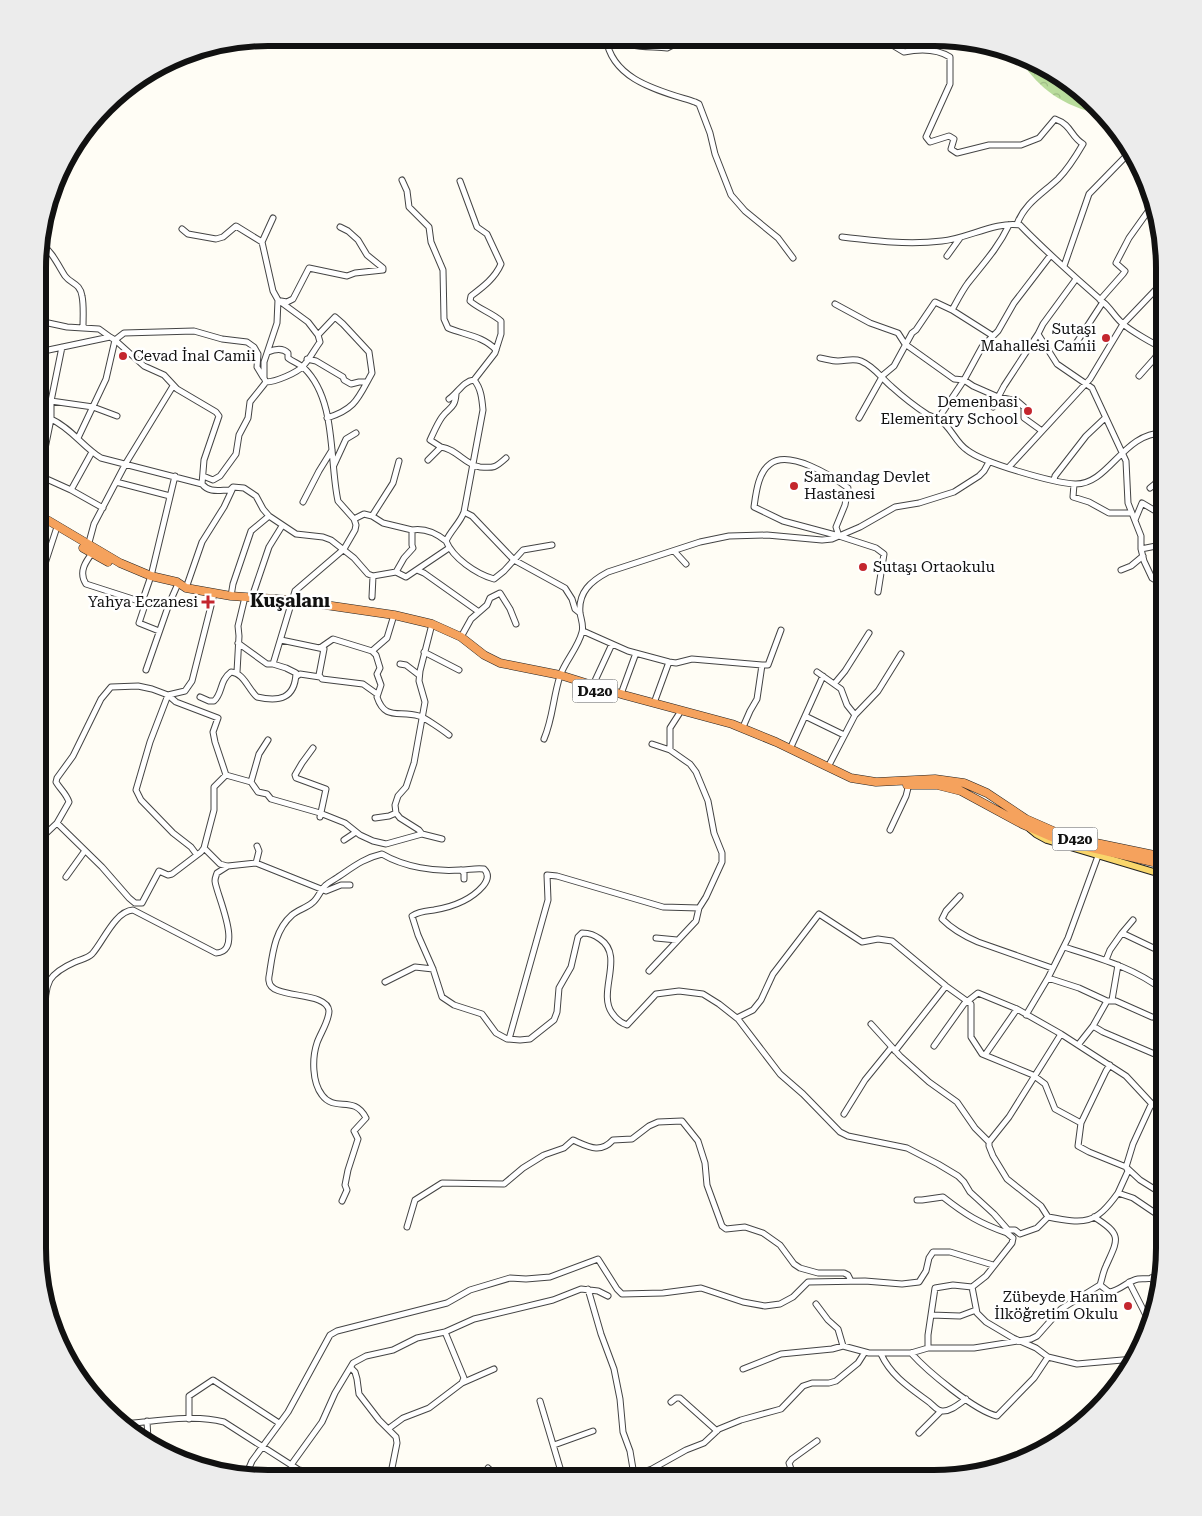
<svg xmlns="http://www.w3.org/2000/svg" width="1202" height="1516" viewBox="0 0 1202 1516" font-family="'Roboto Serif',serif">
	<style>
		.forest { fill: url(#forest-crowns) }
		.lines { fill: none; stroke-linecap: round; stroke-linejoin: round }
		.minor-casing { stroke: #444; stroke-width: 7 }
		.major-casing { stroke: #222; stroke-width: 8 }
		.highway-casing { stroke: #222; stroke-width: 9 }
		.minor { stroke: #fff; stroke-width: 5 }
		.major { stroke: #f9d66b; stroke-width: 6 }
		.highway { stroke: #f5a25d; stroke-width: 8 }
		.poi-dot { fill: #c4262e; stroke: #fff; stroke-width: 2 }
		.labels { text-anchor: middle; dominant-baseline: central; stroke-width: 5; stroke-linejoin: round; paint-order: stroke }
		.shield { fill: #fff; stroke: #585858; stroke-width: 1 }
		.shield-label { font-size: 14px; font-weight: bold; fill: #111 }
		.poi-label { font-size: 15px; fill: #111; stroke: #fff; text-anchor: end }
		.quarter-label { font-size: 18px; font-weight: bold; fill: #111; stroke: #fff }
		.rim { fill: none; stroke: #111; stroke-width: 6 }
	</style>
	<defs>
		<pattern id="forest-crowns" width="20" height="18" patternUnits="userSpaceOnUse" patternTransform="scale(1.25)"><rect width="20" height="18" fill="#b9dc9c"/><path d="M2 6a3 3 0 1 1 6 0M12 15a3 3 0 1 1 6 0" fill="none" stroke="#9ebc85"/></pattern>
	</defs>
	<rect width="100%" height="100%" fill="#fffdf5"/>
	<path class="forest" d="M1021,61L1062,77L1096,113C1064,106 1039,89 1021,61Z"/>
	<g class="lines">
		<g class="minor-casing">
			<path id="minor" d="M606,38C612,81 661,91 695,102L699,104L710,133L715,154L731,195L745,211L778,238L793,258
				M614,38C624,48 653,46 667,48L673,45L674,39
				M894,46L904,52C919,49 937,49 950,57V84L926,137L930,142L949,136L954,139L951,149L957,153L989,145H1021L1039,138L1055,119C1072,125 1070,136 1083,144C1076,156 1068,169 1058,179C1042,194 1025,203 1017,224
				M402,180L407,191L409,207L429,227L431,242L443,270L444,319L448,328C465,335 483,336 496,350
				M460,181L477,227L487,234L501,264C495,278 483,287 471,296L470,301C479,309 492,313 501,321V334L495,353L474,380
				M273,218L262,242L273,291L278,300L277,323L264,362V378L266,382C275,382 297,373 303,366C310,359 314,350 320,342L318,335L308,322L278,300
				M182,229L188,234L216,239L223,237L236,226L262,242
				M842,237C875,241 908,245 942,241C966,239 996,221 1020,225C1047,253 1075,277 1104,303C1111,309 1115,317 1122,323C1128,329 1156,346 1164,348
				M40,242C52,252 57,263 65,276C71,284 80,283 82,296C84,306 83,317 83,327
				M947,256L960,238
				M1064,266L1089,194L1131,151
				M1076,279L1043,324L1038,334L1057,364L1092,388L1126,461L1128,503L1141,536V549L1144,561L1152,578L1164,585
				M1100,300L1123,274L1125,271L1116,263L1129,238L1154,203
				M281,301L287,302L293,299L309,268L347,276L355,273L383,270V268L367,255L358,240L348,231L340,227
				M835,304L870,323L898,333L905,344L954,379L964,380L973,386L998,397L1017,401L1024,407V418L1042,431
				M952,310C957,301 962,291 968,283C983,264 998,248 1009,225
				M39,321L67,327L99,329L110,337
				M318,335L335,317L343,324L369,352L372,373C358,398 356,409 327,418
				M1073,348L1103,302
				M39,352L110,337L115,340L144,366L164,375L177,389L216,412L219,416L204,460L202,484C209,493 219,490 230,490L233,487L244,488L256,496L263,509L269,516L296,534L323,537L331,540L354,558L368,574L373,576L396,572L406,577L449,548
				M820,358C826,359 832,361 838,361C846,361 853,358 861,361C875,367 881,378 892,387C903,397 916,407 928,415C932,417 935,417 939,419C952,428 955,442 967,450C983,463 1054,483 1075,484C1109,485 1123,432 1164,433
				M307,359L316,361L343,377L344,380L351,384L359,382H367
				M882,376L894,366L912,333L916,330L935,302L952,310L993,336
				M1139,376L1155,358L1161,348
				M449,399C458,393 463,381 474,380C481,388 482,399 483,410L464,512C460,523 451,530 446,541C453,558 476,574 494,579L504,571L523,550L552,545
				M51,401L93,407L117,416
				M993,407L1004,386L1038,334
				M39,411L51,414
				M859,418L882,377
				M51,419C71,428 83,447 101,458L202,484
				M938,419L964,380L982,347L998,331L1014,303L1050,256
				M78,438L106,379L115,340L124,333L194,331L222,339L247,342L254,347L258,354L257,367L263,377
				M441,447L430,440C434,432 437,424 442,417C449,407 455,409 456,394
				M428,460L441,447C457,449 465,465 480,467C494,468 495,468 506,458
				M334,465L346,439L356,433
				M1008,468L1090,379L1123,324L1164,281
				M40,476L71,490L103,508
				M203,476L213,480L220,476L236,454L239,435L248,418L250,402L266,382
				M39,478L51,419V401L62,347
				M1054,480L1055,476L1086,436L1105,418
				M116,482L170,496
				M1074,484L1073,497L1089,502L1109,513H1131
				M1150,488L1155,484L1164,470
				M71,490L92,452
				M303,502L319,471L332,450
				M464,512L472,516L514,560L565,588L572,599L575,609L580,613
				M372,516L393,483L399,461
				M354,519L364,514L372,516L383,523L412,530V545L413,548L404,558L396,572
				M1135,520L1142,503L1164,516
				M412,530C424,528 436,533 446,541
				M839,536L836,527L845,505L848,488C832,476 789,449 770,464C758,473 756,493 754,507L783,521L839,536L876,548L884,554L878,592
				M88,546L94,524L126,463L173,386
				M1141,549L1156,546L1164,540
				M674,551L686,564
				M93,552C86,561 78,572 86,584L142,602
				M417,570L424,573L479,612
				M1121,570L1131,566L1143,556
				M39,582L57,527
				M186,588L202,542L224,507L232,490
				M231,596L233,584L251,531L269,516
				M252,597L269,547L282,526
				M372,597L373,576
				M394,615L387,638L372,651L376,655L380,668L377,674L381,685L377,697C385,721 399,710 419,716C424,717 444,731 449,735
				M159,631L139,623L144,608L142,602L151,576L175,476
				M583,631L628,651L669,662L676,663L692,659L762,665H768L781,630
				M461,637L471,619L487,605L490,598L500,593L510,609L516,624
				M281,640L324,649L319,675L322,679L363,684L377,694
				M238,643L267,664H273L295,591L344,549L355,530L356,525L354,519L338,501C329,460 337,400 304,368C300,364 293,362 288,358V353C283,348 275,349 268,352
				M320,648L333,639L372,651
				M424,652L459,670
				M400,664L406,665L419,675
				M146,670L169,604L177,586V582
				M237,672L239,636L238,626L245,597
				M817,672L841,689L847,705L855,715
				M297,676L300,674L320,677
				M835,683L845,671L869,633
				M593,685L612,644
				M621,694L636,653
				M200,697L209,701H214C223,693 219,681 231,672C244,673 248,689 257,697C279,702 295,699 296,673L286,668L273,664
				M654,703L669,662
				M805,716L823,676
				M743,727L750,711L757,699L762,665
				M544,739C553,718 553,697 560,676C565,661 578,648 582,632C584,626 581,619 580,613C578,592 591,581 608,572L700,542L729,536L767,535L822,540L832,539L860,527L895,507L919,503L954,492L979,476L984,471L989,462
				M652,744L670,750
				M313,748L302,763L295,775L296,778L326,789L320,817
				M790,749L805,716L844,735
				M828,767L855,715L878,691L901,654
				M251,782L259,754L268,740
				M375,818L389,816L396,813
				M57,823L102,867L129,898L135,903H142L159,871L168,875L172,874L201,852L204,848L214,810V787L226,775
				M890,830L906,796L909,784
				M422,834L442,839
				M344,840L356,832
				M38,841L57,823L69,802C66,793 60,789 56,782L57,778L73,756L101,699L111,687L138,686L152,689L168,695L185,691L192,681L214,594
				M204,848L220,864L227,866
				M197,855L191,847L173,833L141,800L136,790L150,742L168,695L176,702L218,718L213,732L215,742L226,775L251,782L258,792L267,794L271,799L320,813L345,823L360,835L373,841L386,844L422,834L419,830L400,818L396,813L395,805L398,796L406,787L414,763L425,702L419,681L420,671L432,624
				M1159,856L1164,842
				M256,863L259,851L257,846
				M461,870L464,873V879
				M66,877L84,852
				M960,896L946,911L942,919C952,929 964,936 978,942L1052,968
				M1122,933L1133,920
				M656,938L677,940
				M1064,947C1099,958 1135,968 1164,991
				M1106,960L1110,950L1122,933L1164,953
				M649,971L696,921L699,908L706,897L722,862V853L714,833L708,801L696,772L690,764L670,750V728L679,714
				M1048,978L1079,988L1107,1001
				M385,982L415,967L433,969
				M38,993L42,980L38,975
				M1112,1000L1118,965
				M1026,1015L1048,978L1068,938L1098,856
				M737,1018L753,1010L761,1000L773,974L819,914L862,942L878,939L892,941L946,986L971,1004V1037L982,1054L1033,1075L1045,1084L1055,1109L1081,1123
				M871,1024L900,1056L929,1082L957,1102L975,1128L989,1142V1146L993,1156L1007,1179L1041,1206L1048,1217
				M1093,1026L1103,1032L1164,1058
				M509,1039L548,900L547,875L557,876L663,907L699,908
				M1078,1045L1093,1026L1107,1001H1116L1152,1017
				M934,1046L964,1004L978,993L1017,1009L1061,1034L1126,1076L1152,1104L1164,1110
				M38,1048C53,1029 39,1001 50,980C55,972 66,966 75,962C81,959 87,959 92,954C103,942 115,911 133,910L216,953C245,952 216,894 215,881C215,878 216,876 217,873L228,866L256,863L326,891L341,885H350
				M895,1051L946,986
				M985,1055L1017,1009
				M1110,1065L1106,1071L1081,1123L1078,1146L1089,1152L1126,1167L1140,1180L1164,1195
				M1154,1105L1164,1087
				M844,1114L865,1080L891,1048
				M989,1142L1009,1117L1061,1034
				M1118,1193L1128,1171L1126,1167L1133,1144L1150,1107L1152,1104
				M917,1200H922L943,1197C966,1215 979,1223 1007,1233L1008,1230H1015L1020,1234L1037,1228L1048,1217C1085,1224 1095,1225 1118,1193L1133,1198L1164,1219
				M342,1201L347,1190L345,1185L348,1170L358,1139L354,1131L366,1118C354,1094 335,1113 322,1095C312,1082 312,1058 317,1043C320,1034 329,1021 329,1011C327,990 270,1000 269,981C268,978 270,973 270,970C273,950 276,929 292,915C298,910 306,908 312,903C318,899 320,890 326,885C329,882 334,880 338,877C353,867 364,858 382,854C404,867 435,872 460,870C468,870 475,868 484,869C489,874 488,880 483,886C471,900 452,907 434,910C426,911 419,911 412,916L418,935L433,969L442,997L454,1005L482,1014L496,1033L507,1039L520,1040L530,1039L554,1020L557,1012L559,988L571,967L578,937L582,933C590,933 594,935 600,939C625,956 597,992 612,1013C616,1019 621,1023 627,1025L656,994L679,991L703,994L719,1004L738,1019L780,1074L803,1094L840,1132L848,1136L907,1148L938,1164L958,1176L964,1182L970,1192L994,1214L1008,1230
				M407,1227L415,1200L442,1183L504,1184L523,1168L544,1155L564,1148L573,1140C589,1147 600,1154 613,1140L632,1139L649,1126L658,1122L682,1121L698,1141L705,1163L707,1185L722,1226L726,1229L745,1227L763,1233L780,1245L794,1264L800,1268L818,1273H844L848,1275L851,1281
				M1007,1233L1013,1238L1012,1243L986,1276L972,1287L977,1313L986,1322L1013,1338L1036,1348L1048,1357L1077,1364L1134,1359
				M1151,1278L1159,1287
				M1129,1282L1151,1325
				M1100,1285L1109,1292C1120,1291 1127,1281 1138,1279C1143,1278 1150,1280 1154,1277C1160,1274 1160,1261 1164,1256
				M588,1289L601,1334L614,1369L620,1399L623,1432L630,1451L634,1475
				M816,1304L828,1320L838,1329L843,1346
				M931,1315L960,1316L976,1310
				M928,1348V1335L935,1288L953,1285L972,1287
				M911,1353C927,1371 975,1411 997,1416L1034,1378L1048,1357
				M881,1354C891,1376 910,1388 929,1402C933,1405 937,1411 942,1411C950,1412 959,1404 966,1399
				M351,1368L355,1372L357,1379L359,1394L379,1420L396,1437L397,1443L390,1478
				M743,1369L781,1354L832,1349L843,1346L869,1353H911L928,1348H974L1031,1339L1037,1336L1061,1309L1100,1285C1102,1279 1103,1272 1106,1266C1118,1239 1123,1235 1094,1217
				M462,1383L494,1369
				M540,1401L563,1478
				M671,1402L676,1398H680L717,1431
				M189,1419V1396L213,1380L279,1423
				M125,1424C158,1421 193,1414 224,1422L299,1470L323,1475L328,1478
				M388,1429L403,1418L429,1408L462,1383L464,1378L445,1332
				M919,1433L941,1411
				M146,1443L148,1440L147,1421
				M554,1445L593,1431
				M291,1465L322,1422L335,1393L353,1363L366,1356L393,1350L417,1338L445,1332L474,1319L553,1300L581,1289L598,1291L608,1296
				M488,1468L499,1478
				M249,1477V1468L252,1461L288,1412L330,1335L337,1331L447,1303L470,1290L510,1278L526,1279L550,1277L598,1259L617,1289L622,1294L663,1293L701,1288L743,1302L765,1306L780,1304L793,1297L808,1282L865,1281L902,1284L919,1282L926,1271L929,1258L933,1252H950L993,1265
				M602,1478L604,1477
				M632,1478L634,1475L652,1469L686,1450L704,1443L719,1429L741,1420L781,1409L803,1386L812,1383H829L836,1381L858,1363L865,1352
				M798,1478L792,1472L789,1463L792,1459L817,1441"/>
		</g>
		<g class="major-casing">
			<path id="major" d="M1030,829L1036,834L1047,840L1164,875
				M1153,862L1164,865"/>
		</g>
		<g class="highway-casing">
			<path id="highway" d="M39,515L120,563L151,576L177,582L186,588L231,596L291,600L394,615L432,624L461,637L484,655L500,663L560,675L624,695L732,724L776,742L851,778L876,782L935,779L964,783L987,793L1026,819L1067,837L1159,856
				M83,548L108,562
				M907,785H937L961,791L1022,824L1061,841L1153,862"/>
		</g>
		<use href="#minor" class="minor"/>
		<use href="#major" class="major"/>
		<use href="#highway" class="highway"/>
	</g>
	<g class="poi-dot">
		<circle cx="1106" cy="338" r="5"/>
		<circle cx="123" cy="356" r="5"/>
		<circle cx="1028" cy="411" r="5"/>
		<circle cx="794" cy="486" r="5"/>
		<circle cx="863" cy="567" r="5"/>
		<path d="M205.5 594.5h5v5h5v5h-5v5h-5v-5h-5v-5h5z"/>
		<circle cx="1128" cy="1306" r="5"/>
	</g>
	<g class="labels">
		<g class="shield">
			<rect x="572.5" y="679.5" width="45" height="23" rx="4"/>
			<rect x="1052.5" y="827.5" width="45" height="23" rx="4"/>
		</g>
		<g class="shield-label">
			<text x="595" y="691">D420</text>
			<text x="1075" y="839">D420</text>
		</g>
		<g class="poi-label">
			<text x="1096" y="329">Sutaşı<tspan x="1096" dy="17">Mahallesi Camii</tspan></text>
			<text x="133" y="356" text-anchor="start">Cevad İnal Camii</text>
			<text x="1018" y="402">Demenbasi<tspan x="1018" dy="17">Elementary School</tspan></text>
			<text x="804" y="477" text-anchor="start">Samandag Devlet<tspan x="804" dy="17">Hastanesi</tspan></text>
			<text x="873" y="567" text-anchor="start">Sutaşı Ortaokulu</text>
			<text x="198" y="602">Yahya Eczanesi</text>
			<text x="1118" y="1297">Zübeyde Hanım<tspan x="1118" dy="17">İlköğretim Okulu</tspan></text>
		</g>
		<g class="quarter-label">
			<text x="290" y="600">Kuşalanı</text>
		</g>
	</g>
	<path d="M0 0H1202V1516H0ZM268 46H934A222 222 0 0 1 1156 268V1248A222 222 0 0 1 934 1470H268A222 222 0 0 1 46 1248V268A222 222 0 0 1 268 46Z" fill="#ececec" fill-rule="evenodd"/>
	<path class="rim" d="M268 46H934A222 222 0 0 1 1156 268V1248A222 222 0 0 1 934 1470H268A222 222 0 0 1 46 1248V268A222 222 0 0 1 268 46Z"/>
</svg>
